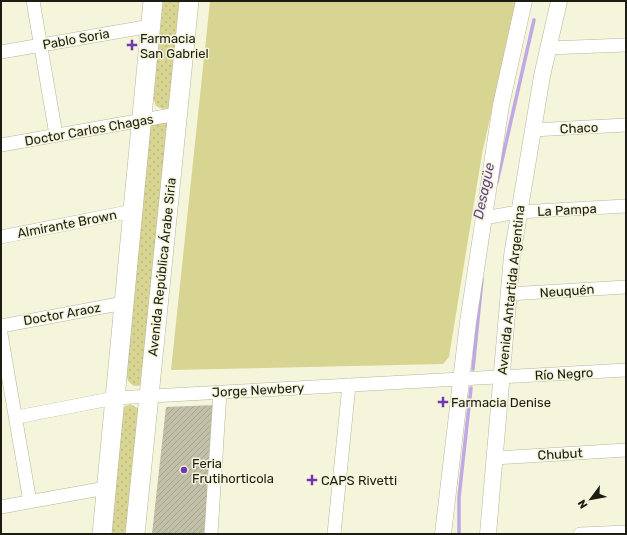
<svg xmlns="http://www.w3.org/2000/svg" width="627" height="535" viewBox="0 0 627 535" font-family="Rubik,sans-serif">
	<style>
		.grass { fill: #d8d592 }
		.park { fill: url(#park-dots) }
		.lines { fill: none; stroke-linecap: round; stroke-linejoin: round }
		.stream { stroke: #bfa8e4; stroke-width: 3.5 }
		.building { fill: url(#building-hatch) }
		.minor-casing { stroke: #b6b69d; stroke-width: 14 }
		.tertiary-casing { stroke: #b6b69d; stroke-width: 17 }
		.secondary-casing { stroke: #b6b69d; stroke-width: 20 }
		.minor { stroke: #fff; stroke-width: 13 }
		.tertiary { stroke: #fff; stroke-width: 16 }
		.secondary { stroke: #fff; stroke-width: 19 }
		.poi-dot { fill: #7239af; stroke: #f5f5db; stroke-width: 1.5 }
		.labels { text-anchor: middle; dominant-baseline: central; stroke-width: 3; stroke-linejoin: round; paint-order: stroke }
		.poi-label { font-size: 13px; fill: #1c1c13; stroke: #f5f5db; text-anchor: start }
		.street-label { font-size: 13px; fill: #1c1c13; stroke: #f5f5db }
		.water-label { font-size: 14px; font-style: italic; fill: #62428a; stroke: #f5f5db }
	</style>
	<defs>
		<pattern id="park-dots" width="8" height="8" patternUnits="userSpaceOnUse"><rect width="8" height="8" fill="#d8d592"/><path d="M2 2h.1M6 6h.1" fill="none" stroke="#b9b67d" stroke-width="1.8" stroke-linecap="round"/></pattern>
		<pattern id="building-hatch" width="6" height="6" patternUnits="userSpaceOnUse"><rect width="6" height="6" fill="#c2c1a8"/><path d="M-1 1l2-2M0 6l6-6M5 7l2-2" fill="none" stroke="#a6a590"/></pattern>
	</defs>
	<rect width="100%" height="100%" fill="#f5f5db"/>
	<path class="grass" d="M210,1H516L482,154L449,357L443,364L171,370Z"/>
	<path class="park" d="M163,1H184L170,108L162,109L156,106L153,98Z
		M161,121L168,123L143,385L134,386L129,382L126,376L147,130L153,124Z
		M130,404L145,412L133,534H107L123,408Z"/>
	<g class="lines">
		<path class="stream" d="M497,182L534,20
			M473,369L482,279
			M459,534V497L471,388"/>
	</g>
	<path class="building" d="M215,405L204,534H152L166,407Z"/>
	<g class="lines">
		<g class="minor-casing">
			<path id="minor" d="M33,1L56,135
				M548,48L626,45
				M1,52L151,26
				M532,130L626,125
				M1,145L177,114
				M484,218L518,212L626,206
				M1,237L133,211
				M508,294L626,287
				M1,326L124,303
				M1,334L30,502
				M17,417L115,398L626,370
				M495,458L626,450
				M1,507L106,488
				M211,534L220,392
				M334,534L349,385
				M580,534L626,532"/>
		</g>
		<g class="tertiary-casing">
			<path id="tertiary" d="M443,534L468,322L501,105L524,1
				M488,534L512,256L542,76L559,1"/>
		</g>
		<g class="secondary-casing">
			<path id="secondary" d="M102,534L153,1
				M135,534L189,1"/>
		</g>
		<use href="#minor" class="minor"/>
		<use href="#tertiary" class="tertiary"/>
		<use href="#secondary" class="secondary"/>
	</g>
	<g class="poi-dot">
		<path d="M130 39h4v4h4v4h-4v4h-4v-4h-4v-4h4z"/>
		<path d="M441 396h4v4h4v4h-4v4h-4v-4h-4v-4h4z"/>
		<circle cx="184" cy="470" r="4"/>
		<path d="M310 474h4v4h4v4h-4v4h-4v-4h-4v-4h4z"/>
	</g>
	<g class="labels">
		<g class="poi-label">
			<text x="140" y="38">Farmacia<tspan x="140" dy="15">San Gabriel</tspan></text>
			<text x="451" y="402">Farmacia Denise</text>
			<text x="192" y="463">Feria<tspan x="192" dy="15">Frutihorticola</tspan></text>
			<text x="321" y="480">CAPS Rivetti</text>
		</g>
		<g class="street-label">
			<text transform="translate(76 39) rotate(-10)">Pablo Soria</text>
			<text transform="translate(579 128) rotate(-3)">Chaco</text>
			<text transform="translate(89 130) rotate(-10)">Doctor Carlos Chagas</text>
			<text transform="translate(567 210) rotate(-3)">La Pampa</text>
			<text transform="translate(67 224) rotate(-11)">Almirante Brown</text>
			<text transform="translate(162 267) rotate(-84)">Avenida República Árabe Siria</text>
			<text transform="translate(511 290) rotate(-84)">Avenida Antartida Argentina</text>
			<text transform="translate(567 291) rotate(-4)">Neuquén</text>
			<text transform="translate(62 314) rotate(-10)">Doctor Araoz</text>
			<text transform="translate(564 374) rotate(-3)">Río Negro</text>
			<text transform="translate(258 390) rotate(-3)">Jorge Newbery</text>
			<text transform="translate(560 454) rotate(-3)">Chubut</text>
		</g>
		<g class="water-label">
			<text transform="translate(484 191) rotate(-78)">Desagüe</text>
		</g>
	</g>
	<rect width="627" height="535" fill="none" stroke="#1c1c13" stroke-width="4"/>
	<g transform="translate(591 499) rotate(238)" stroke="#f5f5db" stroke-width="3" paint-order="stroke">
	<path d="M0-3L7 15L0 10L-7 15Z" fill="#1c1c13"/>
	<text y="-6" font-size="11" font-weight="bold" text-anchor="middle" fill="#1c1c13">N</text>
	</g>
</svg>
